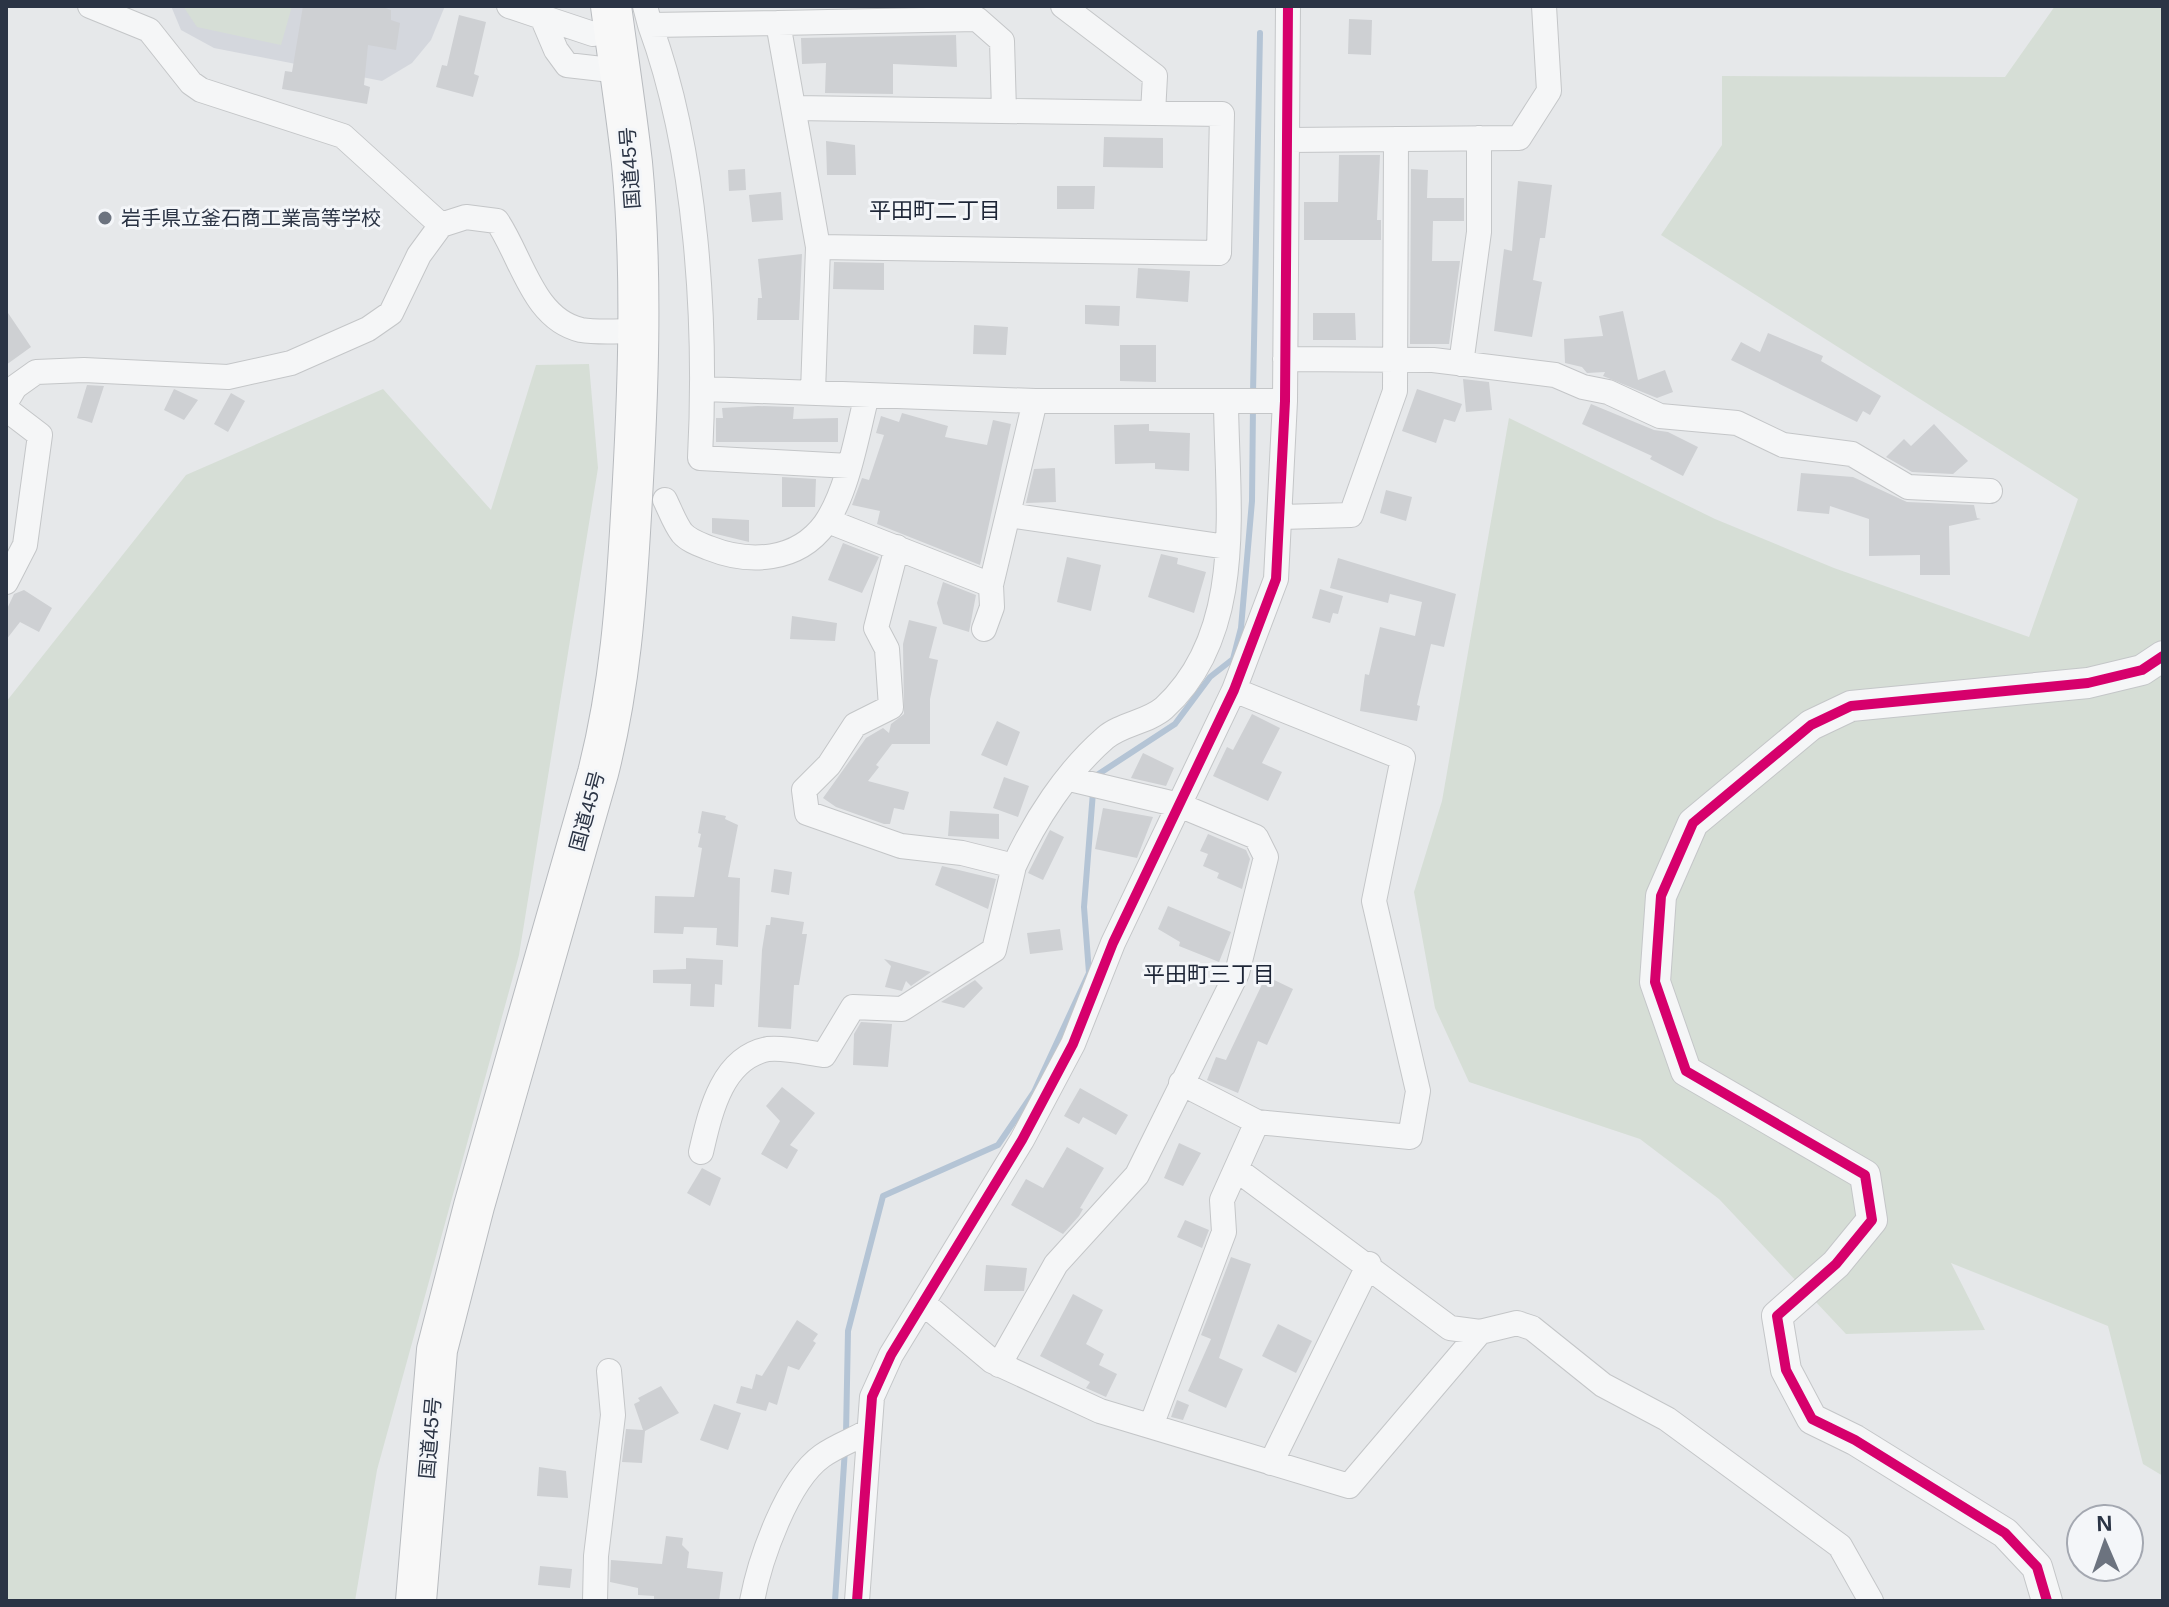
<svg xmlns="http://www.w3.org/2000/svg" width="2169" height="1607" viewBox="0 0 2169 1607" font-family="Arial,'Noto Sans JP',sans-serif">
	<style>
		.built { fill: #d4d7dd }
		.green { fill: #d6ded6 }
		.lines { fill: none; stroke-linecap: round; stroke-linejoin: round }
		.stream { stroke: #b4c4d5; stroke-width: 6 }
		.building { fill: #ced0d3 }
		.minor-casing { stroke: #c4c6c8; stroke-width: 26 }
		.tertiary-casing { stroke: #c4c6c8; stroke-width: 32 }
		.trunk-casing { stroke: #b8bbbf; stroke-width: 42 }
		.minor { stroke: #f5f6f7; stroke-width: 24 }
		.tertiary { stroke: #f5f6f7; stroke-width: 30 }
		.trunk { stroke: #f8f8f8; stroke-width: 40 }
		.cycleway-casing { stroke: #f4f6f9; stroke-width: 15 }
		.cycleway { stroke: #d6006c; stroke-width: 10 }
		.poi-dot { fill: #6c737f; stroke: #f4f6f9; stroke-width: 3 }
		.labels { text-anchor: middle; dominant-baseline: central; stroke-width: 6; stroke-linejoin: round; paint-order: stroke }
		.street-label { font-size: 20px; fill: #2b3445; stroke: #f4f6f9 }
		.poi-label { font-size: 20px; fill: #2b3445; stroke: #f4f6f9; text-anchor: start }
		.neighbourhood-label { font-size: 22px; fill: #1d2536; stroke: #f4f6f9 }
	</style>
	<rect width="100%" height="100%" fill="#e6e8ea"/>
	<path class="built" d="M171,6H445L431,40L412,63L382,81L214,48L181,30Z"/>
	<path class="green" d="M183,6H292L281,45L197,27Z
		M2055,6H2163V1476L2143,1464L2108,1326L1951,1263L1985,1330L1846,1334L1719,1199L1640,1139L1469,1082L1435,1008L1414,892L1442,801L1509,418L1715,519L1834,568L2029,637L2078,499L1661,235L1722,145V76L2005,77Z
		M589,364L598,468L519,955L377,1470L355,1601H6V702L186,475L383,389L491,510L536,365Z"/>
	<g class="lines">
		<path class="stream" d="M1253,394L1260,33
			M1094,777L1175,724L1210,677L1233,659L1241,628L1252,501L1253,405
			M846,1434L848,1331L883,1196L998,1145L1034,1092L1089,973L1084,907L1093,792
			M835,1601L845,1449"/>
	</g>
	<path class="building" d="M303,6H380L391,10V20L400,23L396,50L368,45L364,85L370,87L367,104L282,89L285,71L292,72Z
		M459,15L486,22L474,74L479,76L473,97L436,87L442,65L447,66Z
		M1349,19L1372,20L1371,55L1348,54Z
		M956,35L957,67L893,64V94L825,93L826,63L802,64L801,38Z
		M1104,137L1163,138V168L1103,167Z
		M826,141L855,145L856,175H827Z
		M1339,155H1380L1377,220H1381V240H1304V202H1338Z
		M745,169L746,190L729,191L728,170Z
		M1411,169L1428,170L1427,198H1464V221H1433L1432,261H1460L1449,344H1410Z
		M1518,181L1552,185L1545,238H1540L1533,280L1542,282L1532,337L1494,331L1504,249L1512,251Z
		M1057,186H1095L1094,209H1057Z
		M781,192L783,220L752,222L749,195Z
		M802,254L799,320H757L758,298H762L758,259Z
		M834,262L884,263V290L833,289Z
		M1138,268L1190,271L1188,302L1136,298Z
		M1085,305L1120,306L1119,326L1085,324Z
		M6,310L31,347L6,365Z
		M1623,311L1638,380L1665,370L1673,392L1657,398L1603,376L1605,372L1587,373L1582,367L1565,363L1564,339L1603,336L1599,316Z
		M1313,313H1355L1356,340H1313Z
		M974,325L1008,327L1006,355L973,354Z
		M1768,333L1823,356L1821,361L1881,396L1870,415L1863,411L1857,422L1731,360L1741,342L1760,352Z
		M1120,345H1156V382L1120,381Z
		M1463,379L1489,382L1492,410L1466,412Z
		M87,385L104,386L92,423L77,418Z
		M174,389L198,400L184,420L164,410Z
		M1417,389L1462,404L1455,422L1444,419L1436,443L1402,431Z
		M231,393L245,401L228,432L214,424Z
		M1591,404L1654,430L1668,432L1698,447L1683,476L1650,459L1652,456L1582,424Z
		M758,406L794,407L793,419L838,418V442H716V418H723L722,408Z
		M902,413L948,426L945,437L987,445L993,420L1011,424L980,565L877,524L880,511L852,505L862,478L869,480L884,435L876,433L881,416L899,422Z
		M1149,424V431L1190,433L1189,471L1155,469V463L1115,464L1114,425Z
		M1934,424L1968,461L1953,474L1912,472L1886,457L1904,439L1911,446Z
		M1055,468L1056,502L1026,503L1034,469Z
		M1801,473L1853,477L1907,502L1974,505L1977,518L1981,519L1949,526L1950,575H1920V555L1869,556V519L1830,506L1829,514L1797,511Z
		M782,477L816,479L815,507H782Z
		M1386,490L1412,497L1406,521L1380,513Z
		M712,518L749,520V542L712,533Z
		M843,543L879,557L862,593L828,580Z
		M1161,554L1178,558L1177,564L1206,572L1194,613L1148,597Z
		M1067,557L1101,565L1091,611L1057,602Z
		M1338,558L1456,594L1444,647L1431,644L1417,705L1420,706L1417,721L1360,711L1365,674L1369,675L1380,627L1415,636L1422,602L1390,594L1388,603L1330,588Z
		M943,582L976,595L969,632L943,624L937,603Z
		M1320,589L1343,596L1338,614L1333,613L1330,623L1312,618Z
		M24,590L52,608L39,632L20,622L6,640V611L14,594Z
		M792,616L837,623L835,641L790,639Z
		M909,620L937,627L929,658L938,660L930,699V744H892L876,765L879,767L868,781L909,792L904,810L894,808L890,824H884L836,807L823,798L866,738L883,728L889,733L891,724L904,714L903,644Z
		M1252,714L1280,728L1262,763L1282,772L1268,801L1213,776L1227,747L1233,750Z
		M997,721L1020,732L1007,766L981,755Z
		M1143,753L1174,768L1166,786L1131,778Z
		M1004,777L1029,786L1018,817L993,808Z
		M1103,808L1153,817L1137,858L1095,849Z
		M702,811L726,816L725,819L738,825L728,877L740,878L738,947L716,945L717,928L684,927L683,934L654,933L655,896L694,897L702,848L698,847L701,834L698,833Z
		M950,811L999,814V839L948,836Z
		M1050,830L1064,837L1043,880L1028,873Z
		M1208,834L1246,850L1250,859L1242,889L1217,878L1219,873L1203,866L1208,854L1200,851Z
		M942,866L996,879L988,909L935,885Z
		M774,869L792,872L789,895L771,892Z
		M1168,906L1231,932L1219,962L1179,946L1180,942L1158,929Z
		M771,917L804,922L802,934H807L799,985H794L791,1029L758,1027L762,950L766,925H770Z
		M1060,929L1063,950L1030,954L1027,933Z
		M686,958L723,960L722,985L715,984L714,1007L690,1006L691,984L653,983V970L686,969Z
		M884,959L892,961L931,972L911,986L906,981L902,991L885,987L891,966Z
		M1266,976L1293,989L1267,1045L1258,1041L1238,1093L1207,1080L1216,1057L1226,1060Z
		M975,980L983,988L964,1008L941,1002Z
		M861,1022L892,1024L888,1067L853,1065L854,1034Z
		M782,1087L815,1113L790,1145L798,1150L787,1169L761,1154L780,1121L766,1106Z
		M1080,1088L1128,1115L1116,1135L1083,1117L1079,1124L1064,1116Z
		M1179,1143L1201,1153L1183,1186L1164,1178Z
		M1067,1147L1104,1168L1080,1208L1083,1209L1079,1216L1063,1234L1011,1205L1026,1179L1043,1188Z
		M702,1168L721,1178L710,1206L687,1193Z
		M1185,1220L1209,1230L1202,1248L1177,1237Z
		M1231,1257L1251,1264L1219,1358L1243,1369L1226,1408L1188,1391L1211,1339L1201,1335Z
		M986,1265L1027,1268L1024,1291H984Z
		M1073,1294L1103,1310L1086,1344L1104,1354L1099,1365L1117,1374L1106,1397L1086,1388L1090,1382L1040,1356Z
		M797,1320L818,1334L813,1341L816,1343L799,1370L788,1366L777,1405L769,1402L766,1411L736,1403L741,1386L752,1389L756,1374L762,1376Z
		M1278,1324L1312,1341L1296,1373L1262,1356Z
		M661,1386L679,1413L645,1431L642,1463L622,1462L626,1429L643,1430L634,1404L640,1401L638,1398Z
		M1177,1400L1189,1405L1183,1420L1171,1417Z
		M714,1404L741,1413L728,1450L700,1440Z
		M539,1467L566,1471L568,1498L537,1496Z
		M666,1536L683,1538L682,1545L689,1552L687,1568L723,1572L719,1601H654V1596L638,1595V1588L610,1582L611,1560L662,1564Z
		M540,1566L572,1569L570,1588L538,1585Z"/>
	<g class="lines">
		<g class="minor-casing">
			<path id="minor" d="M90,6L149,30L191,83L201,90L343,136L441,225
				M509,6L542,17L556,50L567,65L620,71
				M645,6L650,25L778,23L818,247L813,392
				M1063,6L1155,76L1153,113
				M542,17L593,34
				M778,23L977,19L1002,41L1004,111
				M650,25C697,153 707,322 700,458L849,466
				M794,108L1222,114L1219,253L818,247
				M1288,140L1519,138L1549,91L1544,6
				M1285,359L1433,360L1555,375L1583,387L1608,392L1660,416L1737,423L1783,445L1852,454L1908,487L1990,491
				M1461,364L1479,232V138
				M704,389L1035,401H1285
				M6,402L15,387L36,372L84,370L228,377L291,363L368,329L391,313L419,255L441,225L466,217L497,221C522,258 533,319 581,330C598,333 620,331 637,331
				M6,409L40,435L25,545L6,582
				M665,500C670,510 675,524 682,533C689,541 699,544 709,548C749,564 797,562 825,524C848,491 857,434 867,395
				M1008,515L1227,547
				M1281,517L1351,515L1395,391L1396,139
				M828,521L991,585
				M897,547L876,628L887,649L891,707L855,725L829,765L804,790L807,813L901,846L962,853L1014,866C1035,820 1066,772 1105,738C1121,724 1148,722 1164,708C1247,632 1227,504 1226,403
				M984,629L992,607L991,585L1035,401
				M1181,1083L1257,1122L1410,1137L1418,1091L1374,901L1403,758L1234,690
				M701,1152C710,1114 721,1058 768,1049C785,1047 808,1053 824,1055L853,1007L902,1009L994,950L1014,866
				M1236,1169L1450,1328L1480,1332L1517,1323L1532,1328L1603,1385L1667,1419L1840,1546L1871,1601
				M923,1303L992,1361L1100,1411L1349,1486L1480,1332
				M999,1365L1056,1264L1137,1175L1237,973L1266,857L1256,837L1179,805L1070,779
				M1151,1426L1224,1232L1222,1200L1257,1122
				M1271,1463L1369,1264
				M595,1601L596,1556L613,1415L609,1371
				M752,1601C760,1559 787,1481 822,1456C836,1446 853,1440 867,1432
				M857,1601L872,1397L891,1355L1022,1140L1073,1044L1113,943L1234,690L1276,579L1285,401L1288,6"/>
		</g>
		<g class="tertiary-casing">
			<path id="tertiary" d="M2047,1601L2037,1567L2005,1533L1855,1440L1812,1419L1786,1370L1777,1316L1836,1264L1872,1220L1865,1175L1686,1071L1655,982L1661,896L1693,823L1811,725L1851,706L2088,683L2142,670L2163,656"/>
		</g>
		<g class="trunk-casing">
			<path id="trunk" d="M416,1601L437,1350L474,1206L598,773C620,687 626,603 631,515C638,398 643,279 632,163C626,110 618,58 611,6"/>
		</g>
		<use href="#minor" class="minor"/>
		<use href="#tertiary" class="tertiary"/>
		<use href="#trunk" class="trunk"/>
		<g class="cycleway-casing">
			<path id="cycleway" d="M857,1601L872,1397L891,1355L1022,1140L1073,1044L1113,943L1234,690L1276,579L1285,401L1288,6
				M2047,1601L2037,1567L2005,1533L1855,1440L1812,1419L1786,1370L1777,1316L1836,1264L1872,1220L1865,1175L1686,1071L1655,982L1661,896L1693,823L1811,725L1851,706L2088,683L2142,670L2163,656"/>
		</g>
		<use href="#cycleway" class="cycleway"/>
	</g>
	<circle class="poi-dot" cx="105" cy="218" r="8"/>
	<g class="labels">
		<g class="street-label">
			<text transform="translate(630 168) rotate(-94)">国道45号</text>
			<text transform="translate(587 811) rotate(-75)">国道45号</text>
			<text transform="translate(430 1438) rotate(-85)">国道45号</text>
		</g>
		<g class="poi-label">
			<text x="121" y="218">岩手県立釜石商工業高等学校</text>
		</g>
		<g class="neighbourhood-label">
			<text x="935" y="210">平田町二丁目</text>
			<text x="1209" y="974">平田町三丁目</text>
		</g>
	</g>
	<rect width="2169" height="1607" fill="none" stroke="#2b3445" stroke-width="16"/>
	<g transform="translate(2105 1543) rotate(358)"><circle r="38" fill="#f4f6f9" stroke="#a4a8b1" stroke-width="2"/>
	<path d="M0-6L14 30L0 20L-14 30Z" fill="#6c737f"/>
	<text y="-12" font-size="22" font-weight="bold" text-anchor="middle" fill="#2b3445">N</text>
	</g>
</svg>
